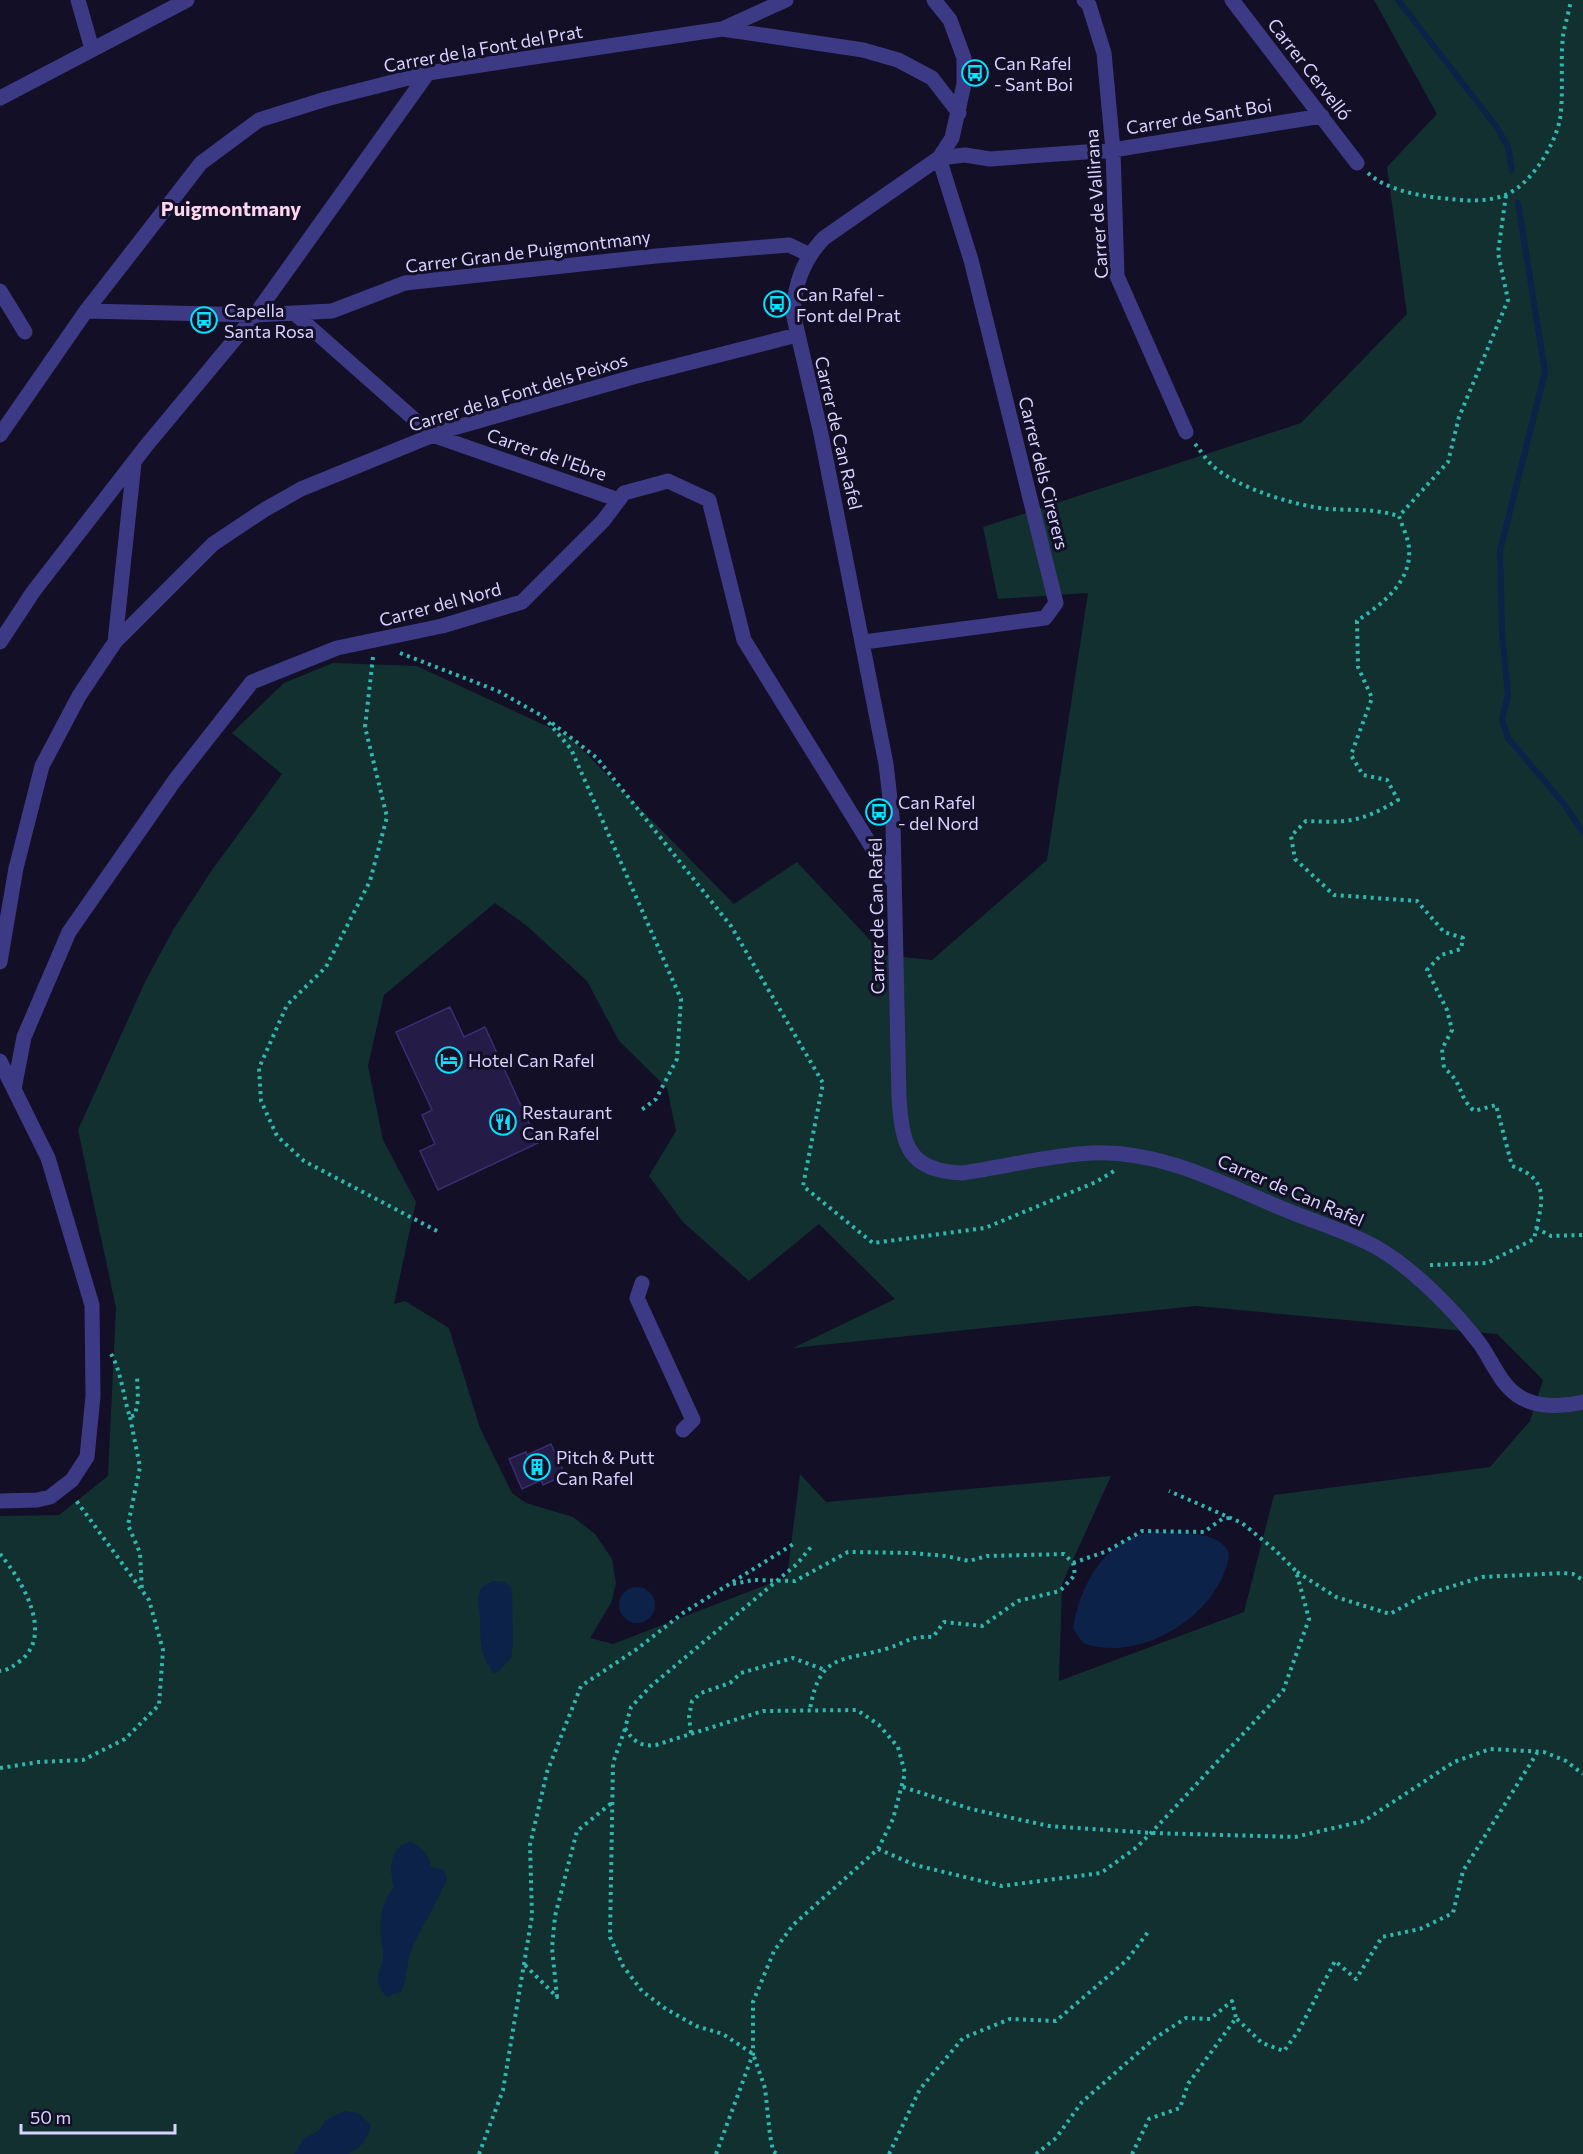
<svg xmlns="http://www.w3.org/2000/svg" width="1583" height="2154" viewBox="0 0 1583 2154" font-family="Commissioner,sans-serif">
	<style>
		.green { fill: #12302f; fill-rule: evenodd }
		.water { fill: #0c2248 }
		.lines { fill: none; stroke-linecap: round; stroke-linejoin: round }
		.stream { stroke: #0c2248; stroke-width: 6 }
		.building { fill: #241b47; stroke: #3b2d73; stroke-width: 1.5 }
		.path { stroke: #2fb8b0; stroke-width: 4; stroke-dasharray: 3 4.5; stroke-linecap: butt }
		.minor { stroke: #3d3a85; stroke-width: 15 }
		.labels { text-anchor: middle; dominant-baseline: central; stroke-width: 6; stroke-linejoin: round; paint-order: stroke }
		.street-label { font-size: 18px; fill: #d9d4ff; stroke: #130f26 }
		.poi-label { font-size: 18px; fill: #d9d4ff; stroke: #130f26; text-anchor: start }
		.neighbourhood-label { font-size: 20px; font-weight: bold; fill: #ffd6f0; stroke: #130f26 }
	</style>
	<rect width="100%" height="100%" fill="#130f26"/>
	<path class="green" d="M1374,0H1583V2154H0V1516L59,1515L108,1476L116,1308L78,1130L145,982L173,930L212,870L282,774L232,733L284,683L333,663L417,666L570,737L734,904L797,862L884,955L932,960L1047,860L1088,593L998,599L983,527L1301,423L1407,314L1387,167L1437,114ZM495,903L527,926L587,981L619,1041L667,1088L676,1131L649,1176L683,1222L749,1281L819,1224L895,1299L793,1348L1196,1306L1497,1334L1543,1380L1530,1421L1490,1467L1274,1495L1244,1612L1059,1681L1062,1584L1111,1476L826,1502L800,1474L787,1577L613,1644L590,1638L611,1603L616,1584L612,1559L595,1534L573,1517L526,1503L512,1493L480,1428L449,1328L405,1301L394,1304L416,1202L383,1140L368,1066L384,995Z"/>
	<path class="water" d="M1170,1532C1187,1533 1215,1533 1226,1548C1231,1554 1228,1563 1225,1570C1208,1621 1136,1663 1083,1643L1073,1629C1078,1592 1100,1548 1137,1535C1147,1532 1159,1532 1170,1532Z
		M493,1581L505,1582L512,1589L513,1643L511,1658L498,1672L493,1673C478,1651 481,1642 480,1618C480,1608 475,1599 481,1589C483,1586 489,1583 493,1581Z
		M619 1605a18 18 0 1 1 36 0a18 18 0 1 1-36 0Z
		M411,1842C423,1848 428,1854 431,1867L444,1870L447,1879C437,1902 424,1923 413,1946C406,1960 408,1976 402,1991L386,1997C373,1978 379,1978 383,1958C384,1953 382,1945 381,1940C379,1918 381,1904 394,1887C389,1869 389,1846 411,1842Z
		M344,2111L358,2113L371,2125C367,2139 361,2148 348,2154H294L304,2138L319,2131L326,2120Z"/>
	<g class="lines">
		<path class="stream" d="M1398,0L1496,126L1508,147L1512,170
			M1518,203L1545,372L1500,551L1502,632L1508,695L1502,719L1508,738L1564,804L1583,832"/>
	</g>
	<path class="building" d="M450,1007L464,1037L485,1027L538,1143L438,1190L420,1151L435,1144L422,1115L432,1110L396,1032Z
		M551,1444L565,1475L543,1485L541,1480L522,1489L509,1459L526,1452L527,1455Z"/>
	<g class="lines">
		<path class="path" d="M1368,173C1387,191 1425,197 1450,199C1467,201 1488,202 1505,195C1531,185 1555,145 1560,119C1564,92 1560,63 1563,36C1565,24 1569,12 1571,0
			M1195,444C1201,451 1206,460 1213,466C1237,488 1298,507 1330,509C1358,511 1371,508 1399,516
			M400,653L498,691L544,717L571,749L681,999L677,1059L656,1099L640,1111
			M373,657L365,727L387,817L370,881L326,967L287,1005L259,1068L261,1101L277,1136L304,1161L437,1231
			M552,723L597,758L731,926L823,1083L803,1186L873,1243L985,1228L1096,1182L1114,1171
			M1536,1228L1551,1236L1583,1235
			M1430,1265L1487,1263L1534,1239C1541,1205 1553,1180 1512,1166L1496,1105L1474,1111C1456,1094 1465,1085 1444,1068L1442,1049L1452,1030L1447,1010L1427,970L1441,955L1461,949L1463,938L1444,932L1417,901L1334,895L1295,859L1291,836L1306,821C1347,823 1362,822 1398,800L1387,780L1363,775L1351,755L1372,698L1358,667L1357,621C1382,604 1412,582 1409,548C1408,537 1402,526 1399,516L1448,462L1459,417L1508,300L1498,253L1506,195
			M111,1354C122,1373 123,1397 130,1417L135,1415L138,1400L137,1375
			M130,1417L140,1467L128,1525L140,1553L142,1591
			M0,1554C21,1579 55,1634 20,1661C13,1666 9,1670 0,1671
			M1073,1563L1107,1551L1142,1531L1204,1532L1222,1519L1229,1518
			M1297,1572L1336,1597L1390,1614L1424,1595L1482,1577L1563,1573L1573,1574L1583,1580
			M733,1584L753,1580L795,1581L848,1552L912,1553L946,1556L969,1561L987,1556L1064,1554L1073,1563L1075,1575L1060,1591L1018,1601L982,1626L944,1622L933,1637C911,1636 909,1641 889,1648C844,1662 820,1651 810,1709
			M625,1729L613,1763L610,1937L623,1966L642,1991L666,2009L696,2026L723,2034L753,2054L765,2088L770,2135L773,2151L777,2154
			M691,1733L689,1717L692,1701L701,1693L730,1683L741,1673L793,1658L825,1670
			M0,1768L39,1762L83,1760L125,1739L159,1705L163,1650L149,1600L75,1499
			M903,1787L971,1809L1049,1826L1151,1833L1295,1837L1364,1821L1454,1762L1490,1749L1544,1752L1566,1761L1583,1774
			M878,1849L915,1865L1002,1886L1101,1873L1137,1847L1151,1833L1283,1691L1309,1619L1296,1571L1275,1550L1242,1523L1169,1491
			M525,1965L557,1997L552,1948L555,1916L577,1831L614,1801
			M479,2154L503,2090L532,1916L530,1845L547,1772L581,1686L637,1649L683,1613L795,1543
			M716,2154L753,2054V2002L774,1951L793,1925L878,1849L893,1819L905,1773L898,1747L879,1725L857,1710L763,1711L656,1745C640,1747 633,1741 625,1728L631,1707L651,1686L797,1564L811,1547
			M889,2154L920,2089L963,2038L1010,2019L1056,2021L1127,1960L1148,1932
			M1036,2154L1056,2138L1082,2102L1155,2038L1186,2018L1210,2019L1232,2001L1236,2018
			M1132,2154L1149,2119L1180,2108L1188,2084L1236,2018L1262,2043L1284,2051L1299,2030L1335,1961L1356,1979L1382,1937L1420,1929L1453,1913L1463,1871L1537,1753"/>
		<path class="minor" d="M78,0L92,49
			M934,0L950,20L964,58V84L952,138L939,158L824,238C803,260 795,283 793,313L821,434L886,764L893,825L899,1097C902,1145 908,1171 962,1173C1005,1167 1049,1155 1092,1153C1162,1150 1223,1184 1286,1210C1315,1222 1346,1231 1374,1246C1411,1266 1455,1311 1480,1344C1492,1361 1500,1383 1517,1395C1535,1408 1563,1407 1583,1402
			M1084,0L1089,5L1104,53L1113,150L1117,276L1186,432
			M1232,0L1357,163
			M722,29L786,0
			M0,98L187,0
			M939,158L965,155L990,159L1113,150L1322,116
			M0,291L25,332
			M86,311L255,315L332,311L405,283L656,256L789,245L808,254
			M294,313L432,435L619,500
			M0,435L86,311L201,163L259,120L326,99L428,73L722,29L863,50L898,60L932,78L959,113
			M0,642L33,592L146,446L255,315L428,73
			M115,642L134,463
			M864,642L1045,618L1056,603L971,260L939,158
			M0,962L16,868L42,766L79,696L115,642L213,544L264,510L301,489L443,431L633,377L797,335
			M0,1061L48,1158L92,1305L93,1396L87,1457L72,1480L50,1497L37,1500L0,1501
			M14,1089L24,1037L69,932L175,780L252,682L337,648L442,626L522,602L603,521L624,493L668,481L709,500L744,640L894,883
			M642,1283L637,1298L693,1420L683,1430"/>
	</g>
	<defs>
		<g id="bus-ring" transform="scale(1.35)"><circle r="9.5" fill="#130f26" stroke="#00e5ff" stroke-width="1.5"/><path d="M-5-6H5V4H4V6H2V4H-2V6H-4V4H-5ZM-3.5-4V0h7V-4ZM-3.5 1.2v1.5H-2V1.2ZM2 1.2v1.5H3.5V1.2Z" fill="#00e5ff"/></g>
		<g id="hotel-ring" transform="scale(1.35)"><circle r="9.5" fill="#130f26" stroke="#00e5ff" stroke-width="1.5"/><path d="M-6-4.5h1.5V1H6V5H4.5V3h-9V5H-6ZM-4 0a1.8 1.8 0 1 1 3.6 0ZM.5 0V-2.5h3Q6-2.5 6 0Z" fill="#00e5ff"/></g>
		<g id="restaurant-ring" transform="scale(1.35)"><circle r="9.5" fill="#130f26" stroke="#00e5ff" stroke-width="1.5"/><path d="M-5-6h1v4h1v-4h1v4h1v-4h1v5L-1.5 .5V6h-2V.5L-5-1ZM5-6V6H3V1.5H1.5Q1.5-4 5-6Z" fill="#00e5ff"/></g>
		<g id="building-ring" transform="scale(1.35)"><circle r="9.5" fill="#130f26" stroke="#00e5ff" stroke-width="1.5"/><path d="M-4-6H4V6H1V3H-1V6H-4ZM-2.5-4.3h1.7v1.8h-1.7ZM.8-4.3h1.7v1.8H.8ZM-2.5-1h1.7V.8h-1.7ZM.8-1h1.7V.8H.8Z" fill="#00e5ff"/></g>
	</defs>
	<g fill-rule="evenodd">
		<use href="#bus-ring" x="975" y="73"/>
		<use href="#bus-ring" x="777" y="304"/>
		<use href="#bus-ring" x="204" y="320"/>
		<use href="#bus-ring" x="879" y="812"/>
		<use href="#hotel-ring" x="449" y="1060"/>
		<use href="#restaurant-ring" x="503" y="1122"/>
		<use href="#building-ring" x="537" y="1467"/>
	</g>
	<g class="labels">
		<g class="street-label">
			<text transform="translate(483 48) rotate(-10)">Carrer de la Font del Prat</text>
			<text transform="translate(1310 69) rotate(52)">Carrer Cervelló</text>
			<text transform="translate(1199 116) rotate(-9)">Carrer de Sant Boi</text>
			<text transform="translate(1096 204) rotate(-94)">Carrer de Vallirana</text>
			<text transform="translate(528 251) rotate(-7)">Carrer Gran de Puigmontmany</text>
			<text transform="translate(518 392) rotate(-17)">Carrer de la Font dels Peixos</text>
			<text transform="translate(839 433) rotate(77)">Carrer de Can Rafel</text>
			<text transform="translate(547 454) rotate(19)">Carrer de l'Ebre</text>
			<text transform="translate(1044 473) rotate(76)">Carrer dels Cirerers</text>
			<text transform="translate(440 604) rotate(-15)">Carrer del Nord</text>
			<text transform="translate(876 916) rotate(-91)">Carrer de Can Rafel</text>
			<text transform="translate(1291 1190) rotate(23)">Carrer de Can Rafel</text>
		</g>
		<g class="poi-label">
			<text x="994" y="63">Can Rafel<tspan x="994" dy="21">- Sant Boi</tspan></text>
			<text x="796" y="294">Can Rafel -<tspan x="796" dy="21">Font del Prat</tspan></text>
			<text x="224" y="310">Capella<tspan x="224" dy="21">Santa Rosa</tspan></text>
			<text x="898" y="802">Can Rafel<tspan x="898" dy="21">- del Nord</tspan></text>
			<text x="468" y="1060">Hotel Can Rafel</text>
			<text x="522" y="1112">Restaurant<tspan x="522" dy="21">Can Rafel</tspan></text>
			<text x="556" y="1457">Pitch &amp; Putt<tspan x="556" dy="21">Can Rafel</tspan></text>
		</g>
		<g class="neighbourhood-label">
			<text x="231" y="208">Puigmontmany</text>
		</g>
	</g>
	<path d="M21 2124v9h154v-9" fill="none" stroke="#d9d4ff" stroke-width="3"/>
	<text x="30" y="2124" font-size="18" fill="#d9d4ff" stroke="#130f26" stroke-width="4.5" paint-order="stroke">50 m</text>
</svg>
